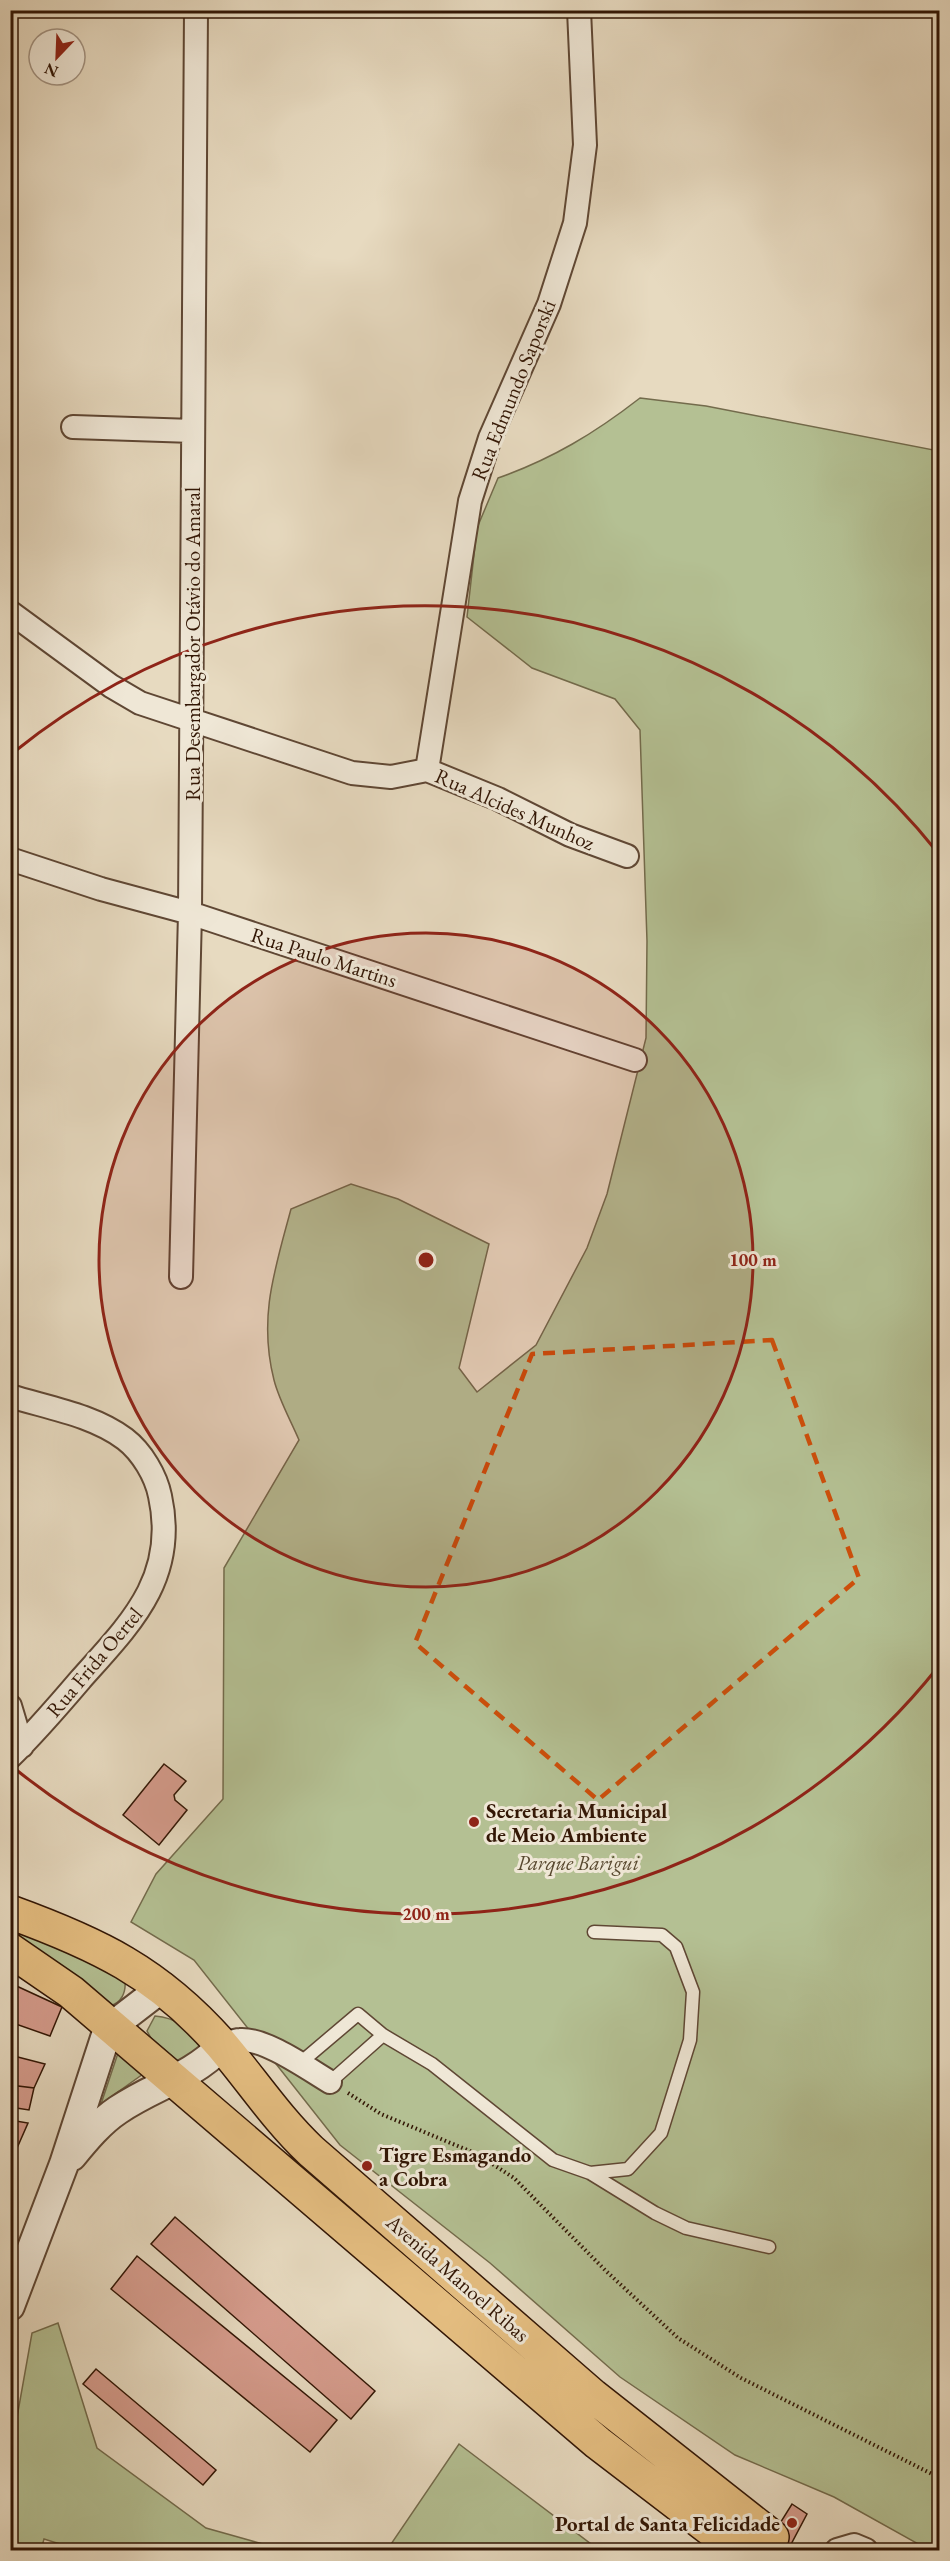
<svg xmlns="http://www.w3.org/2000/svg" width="950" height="2561" viewBox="0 0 950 2561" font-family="'EB Garamond',serif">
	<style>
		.green { fill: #b4c093; stroke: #736b4c; stroke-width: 1.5 }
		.building { fill: #d69c8d; stroke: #321605; stroke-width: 1.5 }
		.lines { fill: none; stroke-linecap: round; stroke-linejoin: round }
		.service-casing { stroke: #5f4734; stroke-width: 15 }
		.minor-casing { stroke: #5f4734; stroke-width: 26 }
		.tertiary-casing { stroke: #5f4734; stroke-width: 32 }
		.primary-casing { stroke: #321605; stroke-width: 36 }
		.path { stroke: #321605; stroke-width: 4; stroke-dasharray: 1.5 3; stroke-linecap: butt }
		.service { stroke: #efe7d6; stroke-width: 12 }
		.minor { stroke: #efe7d6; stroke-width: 22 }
		.tertiary { stroke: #efe7d6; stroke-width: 28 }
		.primary { stroke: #e4bd80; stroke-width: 33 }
		.marked { fill: none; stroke: #cd4f0b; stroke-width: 4.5; stroke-dasharray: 12 8; stroke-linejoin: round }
		.ring { fill: none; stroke: #8f2418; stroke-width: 3 }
		.poi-dot { fill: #8f2418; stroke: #efe7d6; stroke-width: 2 }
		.labels { text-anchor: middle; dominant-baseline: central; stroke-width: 6; stroke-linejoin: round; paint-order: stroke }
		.street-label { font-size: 21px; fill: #321605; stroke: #efe7d6 }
		.poi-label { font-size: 21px; font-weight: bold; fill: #321605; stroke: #efe7d6; text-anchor: start }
		.park-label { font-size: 21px; font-style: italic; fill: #594930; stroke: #efe7d6 }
		.centre { fill: #8f2418; stroke: #efe7d6; stroke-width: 3 }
		.ring-label { font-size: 18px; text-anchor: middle; font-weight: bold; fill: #8f2418; stroke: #efe7d6; stroke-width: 6; stroke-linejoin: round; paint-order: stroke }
	</style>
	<rect width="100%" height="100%" fill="#e7dac0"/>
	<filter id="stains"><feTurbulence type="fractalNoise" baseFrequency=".00333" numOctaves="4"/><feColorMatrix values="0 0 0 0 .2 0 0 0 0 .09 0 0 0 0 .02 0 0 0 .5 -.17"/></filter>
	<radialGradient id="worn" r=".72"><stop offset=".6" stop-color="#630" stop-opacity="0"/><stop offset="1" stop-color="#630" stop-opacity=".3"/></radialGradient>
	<path class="green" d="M640,398L706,406L939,451V2550H929L834,2497L735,2455L620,2377L490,2263L340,2145L194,1960L131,1922L156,1874L223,1799L224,1568L299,1440C291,1421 279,1400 274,1380C258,1317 275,1269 291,1209L351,1184L398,1199L489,1244L459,1368L477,1392L536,1345L587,1248L607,1194L646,1038L647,941L640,730L615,699L532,668L467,617L477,528L498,478C552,459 595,433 640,398Z
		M21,1927L48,1938L125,1982C126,1993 121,2003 110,2006L15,1941Z
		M155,2016C173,2017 197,2030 200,2049L180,2063L151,2038L147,2031Z
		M118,2053L143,2074L101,2104Z
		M58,2323L97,2448L206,2528L284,2550H79L44,2539L41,2550H11V2451L32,2333Z
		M459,2444L599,2550H387Z"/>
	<path class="building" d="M164,1764L186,1781L174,1795L175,1800L187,1810L159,1845L123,1815Z
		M10,1983L62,2007L50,2036L10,2022Z
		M10,2055L45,2064L34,2088L10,2085Z
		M10,2085L34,2088L29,2110L10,2107Z
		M10,2120L28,2123L10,2164Z
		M175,2217L375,2391L351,2419L151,2244Z
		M137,2256L337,2420L310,2452L111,2289Z
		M96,2369L216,2470L203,2485L83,2384Z
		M792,2504L807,2514L788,2550H743L755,2532L769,2541Z"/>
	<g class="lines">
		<g class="service-casing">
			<path id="service" d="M299,2064L358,2014L383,2035L432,2064L553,2160L590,2173L628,2169L661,2133L690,2040L693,1992L676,1947L662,1935L594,1932
				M330,2082L383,2035
				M590,2173L655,2213L686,2228L769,2247"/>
		</g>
		<g class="minor-casing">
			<path id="minor" d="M73,427L193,431
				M10,612L111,686L140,703L352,773L391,777L427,770L498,799L570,835L627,856
				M427,770L470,501L490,438L549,304L575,223L585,145L579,10
				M10,859L101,889L190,913L635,1060
				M181,1277L190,913L196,10
				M10,1396C49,1408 93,1415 125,1439C142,1452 156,1476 160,1496C178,1578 130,1624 81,1679C58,1706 35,1733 10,1757
				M10,1706L22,1746
				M222,2046C227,2044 234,2040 240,2040C265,2038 308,2069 330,2082
				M837,2550L854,2545L866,2550"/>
		</g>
		<g class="tertiary-casing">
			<path id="tertiary" d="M72,2156C86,2139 100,2122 118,2110C155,2085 189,2079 222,2046
				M10,2306L64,2164L105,2038L111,2027L163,1987"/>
		</g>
		<g class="primary-casing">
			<path id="primary" d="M10,1912C98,1944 157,1972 220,2043C251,2079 276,2118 311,2151L593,2396L772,2537
				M10,1950L71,1992L598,2443L738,2550"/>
		</g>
		<path class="path" d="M348,2093L381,2114L477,2154L514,2178L606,2271L678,2338L741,2378L940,2478"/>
		<use href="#service" class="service"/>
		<use href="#minor" class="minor"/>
		<use href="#tertiary" class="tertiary"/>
		<use href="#primary" class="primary"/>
	</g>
	<path class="marked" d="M772,1340L859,1578L598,1800L415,1643L532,1354Z"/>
	<circle cx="426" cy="1260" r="327" fill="#8f2418" fill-opacity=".12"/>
	<g class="ring">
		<circle cx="426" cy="1260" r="327"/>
		<path d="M938 1667A654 654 0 0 1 14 1768M14 752A654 654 0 0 1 938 853"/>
	</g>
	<g class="poi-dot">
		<circle cx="474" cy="1822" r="6"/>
		<circle cx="367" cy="2166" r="6"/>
		<circle cx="792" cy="2523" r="6"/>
	</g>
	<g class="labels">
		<g class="street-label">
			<text transform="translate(513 390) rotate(-68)">Rua Edmundo Saporski</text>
			<text transform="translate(192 644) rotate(-90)">Rua Desembargador Otávio do Amaral</text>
			<text transform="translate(515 809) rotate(24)">Rua Alcides Munhoz</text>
			<text transform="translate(324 957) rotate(18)">Rua Paulo Martins</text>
			<text transform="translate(94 1662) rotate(-50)">Rua Frida Oertel</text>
			<text transform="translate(458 2278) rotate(41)">Avenida Manoel Ribas</text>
		</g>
		<g class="poi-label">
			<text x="486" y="1810">Secretaria Municipal<tspan x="486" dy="24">de Meio Ambiente</tspan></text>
			<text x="379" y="2154">Tigre Esmagando<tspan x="379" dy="24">a Cobra</tspan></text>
			<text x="780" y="2523" text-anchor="end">Portal de Santa Felicidade</text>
		</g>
		<g class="park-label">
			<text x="578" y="1862">Parque Barigui</text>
		</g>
	</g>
	<circle cx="426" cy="1260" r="9" class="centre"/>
	<g class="ring-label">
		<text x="753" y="1266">100 m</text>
		<text x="426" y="1920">200 m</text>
	</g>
	<rect width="950" height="2561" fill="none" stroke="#e7dac0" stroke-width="36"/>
	<rect x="12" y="12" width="926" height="2537" fill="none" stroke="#321605" stroke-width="3"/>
	<rect x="18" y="18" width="914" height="2525" fill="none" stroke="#321605" stroke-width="1.5"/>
	<g transform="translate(57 57) rotate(203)"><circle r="28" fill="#efe7d6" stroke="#a39382" stroke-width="1.5"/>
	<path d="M0-4.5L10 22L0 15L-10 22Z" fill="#8f2418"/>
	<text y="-9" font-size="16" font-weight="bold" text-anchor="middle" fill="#321605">N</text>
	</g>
	<rect width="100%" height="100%" filter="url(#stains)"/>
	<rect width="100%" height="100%" fill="url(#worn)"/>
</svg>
